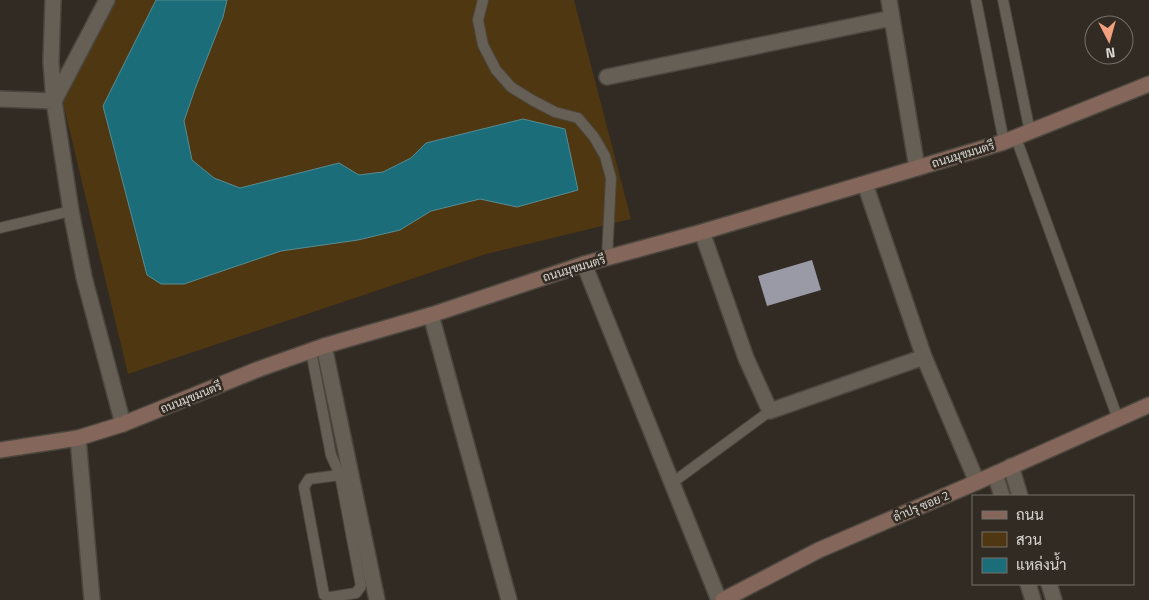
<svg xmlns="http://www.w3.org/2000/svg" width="1149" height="600" viewBox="0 0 1149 600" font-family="'Titillium Web',Sarabun,sans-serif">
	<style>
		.green { fill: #4f3711 }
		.water { fill: #1b6d79; stroke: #558d94 }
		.building { fill: #999aa5 }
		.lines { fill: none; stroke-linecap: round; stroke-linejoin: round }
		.lane-casing { stroke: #4b473f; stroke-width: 12 }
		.street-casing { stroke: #4b473f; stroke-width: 18 }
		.secondary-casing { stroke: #4b473f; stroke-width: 18 }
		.lane { stroke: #665f56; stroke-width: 10 }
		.street { stroke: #665f56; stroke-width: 15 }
		.secondary { stroke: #84665a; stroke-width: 15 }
		.labels { text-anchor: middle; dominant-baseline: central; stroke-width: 5; stroke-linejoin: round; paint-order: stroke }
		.street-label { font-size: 12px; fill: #dbd7d2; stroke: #312b23 }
	</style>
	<rect width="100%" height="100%" fill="#312b23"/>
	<path class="green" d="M113,0H574L631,219L486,254L128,374L63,103Z"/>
	<path class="water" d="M156,0H227L223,17L195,89L184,121L192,160L214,178L240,188L339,163L359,175L383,172L411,158L426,143L523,119L565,129L578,190L517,207L480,199L431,211L400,230L358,240L281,251L184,284H161L147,275L103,106Z"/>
	<path class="building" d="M812,260L821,290L767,306L758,276Z"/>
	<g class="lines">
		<g class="lane-casing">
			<path id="lane" d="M483,0L478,20L483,45L496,70L511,87L532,100L555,112L578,118L594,137L605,156L611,178L607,258
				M976,0L1004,142
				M1003,0L1030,132
				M1016,138L1118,419
				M0,228L71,211
				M311,351L331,455L340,475L361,586L356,593L331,597L324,595L304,487L309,479L340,475
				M672,483L770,411"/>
		</g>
		<g class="street-casing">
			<path id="street" d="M53,0L51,62L54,101L71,211L84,277L123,424
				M889,0L917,168
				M607,77L892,18
				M0,99L54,101L107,0
				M865,184L924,357L977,482
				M702,232L746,358L770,411L924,357
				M584,264L719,600
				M431,315L509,600
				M324,346L377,600
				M78,438L92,600
				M1011,466L1020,496
				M995,474L1002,496
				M1028,584L1033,600
				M1049,584L1054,600"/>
		</g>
		<g class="secondary-casing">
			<path id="secondary" d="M0,450L78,438L123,424L259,369L324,346L431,315L584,264L702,232L1004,142L1149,84
				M723,600L819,550L977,482L1149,405"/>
		</g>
		<use href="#lane" class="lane"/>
		<use href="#street" class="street"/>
		<use href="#secondary" class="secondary"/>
	</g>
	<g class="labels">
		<g class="street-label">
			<text transform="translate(963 154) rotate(-17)">ถนนมุขมนตรี</text>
			<text transform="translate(574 268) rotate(-17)">ถนนมุขมนตรี</text>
			<text transform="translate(191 397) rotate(-22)">ถนนมุขมนตรี</text>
			<text transform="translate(921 506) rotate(-23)">ลำปรุ ซอย 2</text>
		</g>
	</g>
	<rect x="972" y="495" width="162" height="90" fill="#312b23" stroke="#757069"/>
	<rect x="982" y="511" width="25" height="8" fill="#84665a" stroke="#757069"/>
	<text x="1016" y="520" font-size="15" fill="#dbd7d2">ถนน</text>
	<rect x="982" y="532" width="25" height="15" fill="#4f3711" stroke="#757069"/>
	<text x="1016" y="545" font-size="15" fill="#dbd7d2">สวน</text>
	<rect x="982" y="558" width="25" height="15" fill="#1b6d79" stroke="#757069"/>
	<text x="1016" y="570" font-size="15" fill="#dbd7d2">แหล่งน้ำ</text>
	<g transform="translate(1109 40) rotate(174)"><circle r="24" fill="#312b23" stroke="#757069"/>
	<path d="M0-4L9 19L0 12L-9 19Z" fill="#f2a07e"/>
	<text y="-8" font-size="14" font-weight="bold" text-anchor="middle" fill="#dbd7d2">N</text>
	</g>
</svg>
